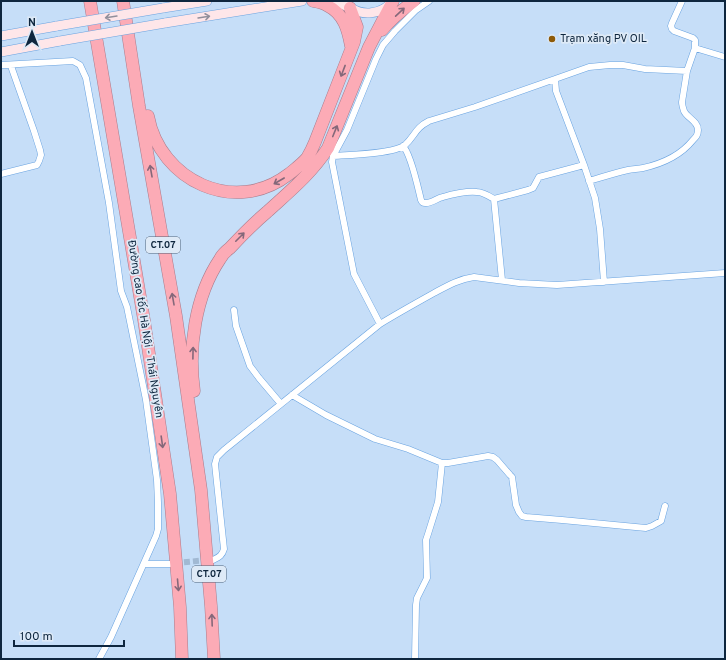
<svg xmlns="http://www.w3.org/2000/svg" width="726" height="660" viewBox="0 0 726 660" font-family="Overpass,sans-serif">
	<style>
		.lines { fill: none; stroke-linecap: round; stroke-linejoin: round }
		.street-tunnel { stroke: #a1b9d3; stroke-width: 6; stroke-dasharray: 6 3; stroke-linecap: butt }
		.street-casing { stroke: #69a3e0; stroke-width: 7 }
		.secondary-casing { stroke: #69a3e0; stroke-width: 10 }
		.highway-casing { stroke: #a97c8c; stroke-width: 13 }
		.street { stroke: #fff; stroke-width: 6 }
		.secondary { stroke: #fee6e9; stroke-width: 9 }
		.highway { stroke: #fcabb6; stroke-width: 12 }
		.secondary-bridge-casing { stroke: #69a3e0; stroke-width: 10; stroke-linecap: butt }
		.secondary-bridge { stroke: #fee6e9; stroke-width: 9 }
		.oneway { stroke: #85687a }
		.oneway2 { stroke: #92909c }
		.poi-dot { fill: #8d5a08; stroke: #deeaf7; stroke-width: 1.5 }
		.labels { text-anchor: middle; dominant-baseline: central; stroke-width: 3.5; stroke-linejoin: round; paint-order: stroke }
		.shield { fill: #deeaf7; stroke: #4c6176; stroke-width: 1 }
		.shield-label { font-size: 10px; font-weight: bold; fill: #0e263e }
		.poi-label { font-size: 11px; fill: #0e263e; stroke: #deeaf7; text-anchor: start }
		.street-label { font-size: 11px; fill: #0e263e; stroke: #deeaf7 }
	</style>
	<rect width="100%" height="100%" fill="#c6def8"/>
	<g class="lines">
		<path class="street-tunnel" d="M175,563L208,560"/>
		<g class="street-casing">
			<path id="street" d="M429,1L416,10L395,31L383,45L376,59L347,130L333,156L332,162L354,274L380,324C398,313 416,303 434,293C447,286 459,279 474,277L519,283L557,285L725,273
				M682,1L672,23L671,26L672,29L674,31L693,38L695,40V48
				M1,65L73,61L80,65L86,78L109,203L121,291L127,307L146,400L157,480L158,503V529L156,536L111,637L99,659
				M403,146C411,154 418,188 421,200C422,202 422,203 425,203C431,204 437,198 443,197C452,194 467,191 477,192C483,192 489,196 494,199L528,190L533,188L539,177L584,165
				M333,156C348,155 394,154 405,145C415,136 415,128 429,121L475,107L555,79
				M1,174L37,165L39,161L41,155L40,150L34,131L11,66
				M589,181C602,177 615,173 628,170C633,169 638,169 643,168C661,164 681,155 693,140C696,137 698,135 698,130C698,121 687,118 684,111C683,108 682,105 682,102L687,71
				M494,199L502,280
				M604,282L600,229L595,198L584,165L556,91L555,79L589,67L610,65H623L645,69L687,71L695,48L725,57
				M234,310L236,326L250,366L259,378L281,404
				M292,395L326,415L375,439L408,449L442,463H448L488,456L493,457L497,460L510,475L512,477L516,505L519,512L522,516L526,517L562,520L646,528L652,526L661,521L665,506
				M213,560C219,557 222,556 224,549L215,464L217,457L224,450L380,324
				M144,564H170
				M415,659L416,605L417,598L427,578L426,540L428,534L438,502L442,463"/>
		</g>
		<g class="secondary-casing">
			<path id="secondary" d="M328,1H332L349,7
				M344,1C346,3 348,6 351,8C363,16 380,14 390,4
				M163,8L207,1
				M165,23L302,1
				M1,36L57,26
				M1,52L60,41"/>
		</g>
		<g class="highway-casing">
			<path id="highway" d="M90,1L144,320L170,494L180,607L182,659
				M123,1L139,106L176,316L201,490L211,606L214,659
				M313,1C318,2 324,3 328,6C344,14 348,30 351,46
				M382,30C391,19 402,10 414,1
				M148,116C160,181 235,216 289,174C295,169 302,164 307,158C310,153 313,147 315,142L354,42L357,27L350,8
				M194,391C188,348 195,296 220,259C222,255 226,251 230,248C242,235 254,223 267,212C290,191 311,174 328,148L369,47L393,1"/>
		</g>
		<use href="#street" class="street"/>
		<use href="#secondary" class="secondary"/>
		<use href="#highway" class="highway"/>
		<g class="secondary-bridge-casing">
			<path id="secondary-bridge" d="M57,26L163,8
				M60,41L165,23"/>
		</g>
		<use href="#secondary-bridge" class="secondary-bridge"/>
	</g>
	<defs><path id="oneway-shaft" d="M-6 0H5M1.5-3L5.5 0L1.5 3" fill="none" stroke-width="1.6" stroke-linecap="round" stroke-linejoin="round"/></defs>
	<g class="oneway">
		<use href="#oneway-shaft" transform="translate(400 12) rotate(-43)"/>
		<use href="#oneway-shaft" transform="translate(343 71) rotate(111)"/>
		<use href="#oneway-shaft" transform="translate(335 131) rotate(-68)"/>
		<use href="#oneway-shaft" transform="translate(151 171) rotate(-100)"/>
		<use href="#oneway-shaft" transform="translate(279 181) rotate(150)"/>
		<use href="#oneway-shaft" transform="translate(240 237) rotate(-45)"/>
		<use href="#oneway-shaft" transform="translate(173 299) rotate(-100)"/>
		<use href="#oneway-shaft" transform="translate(193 353) rotate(-89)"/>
		<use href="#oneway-shaft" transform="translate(162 442) rotate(82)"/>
		<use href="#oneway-shaft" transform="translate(178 585) rotate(85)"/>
		<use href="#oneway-shaft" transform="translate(212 620) rotate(-92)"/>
	</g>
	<g class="oneway2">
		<use href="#oneway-shaft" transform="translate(111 17) rotate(171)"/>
		<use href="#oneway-shaft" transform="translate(204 17) rotate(-9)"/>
	</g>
	<circle class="poi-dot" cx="552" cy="39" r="4"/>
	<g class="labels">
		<g class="shield">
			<rect x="146" y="237" width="34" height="16" rx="3"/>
			<rect x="192" y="566" width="34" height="16" rx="3"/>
		</g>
		<g class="shield-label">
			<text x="163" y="245">CT.07</text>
			<text x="209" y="574">CT.07</text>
		</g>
		<g class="poi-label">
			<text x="560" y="39">Trạm xăng PV OIL</text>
		</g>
		<g class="street-label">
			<text transform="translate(145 329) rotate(81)">Đường cao tốc Hà Nội - Thái Nguyên</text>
		</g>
	</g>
	<rect width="726" height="660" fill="none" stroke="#0e263e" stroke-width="4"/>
	<g transform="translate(32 32)" stroke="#deeaf7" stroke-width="3" paint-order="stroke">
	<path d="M0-3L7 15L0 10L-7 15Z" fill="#0e263e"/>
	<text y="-6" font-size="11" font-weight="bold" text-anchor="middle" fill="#0e263e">N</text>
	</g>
	<path d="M14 640v6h110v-6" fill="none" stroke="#0e263e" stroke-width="2"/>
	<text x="20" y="640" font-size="12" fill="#0e263e" stroke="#deeaf7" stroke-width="3" paint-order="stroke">100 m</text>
</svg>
